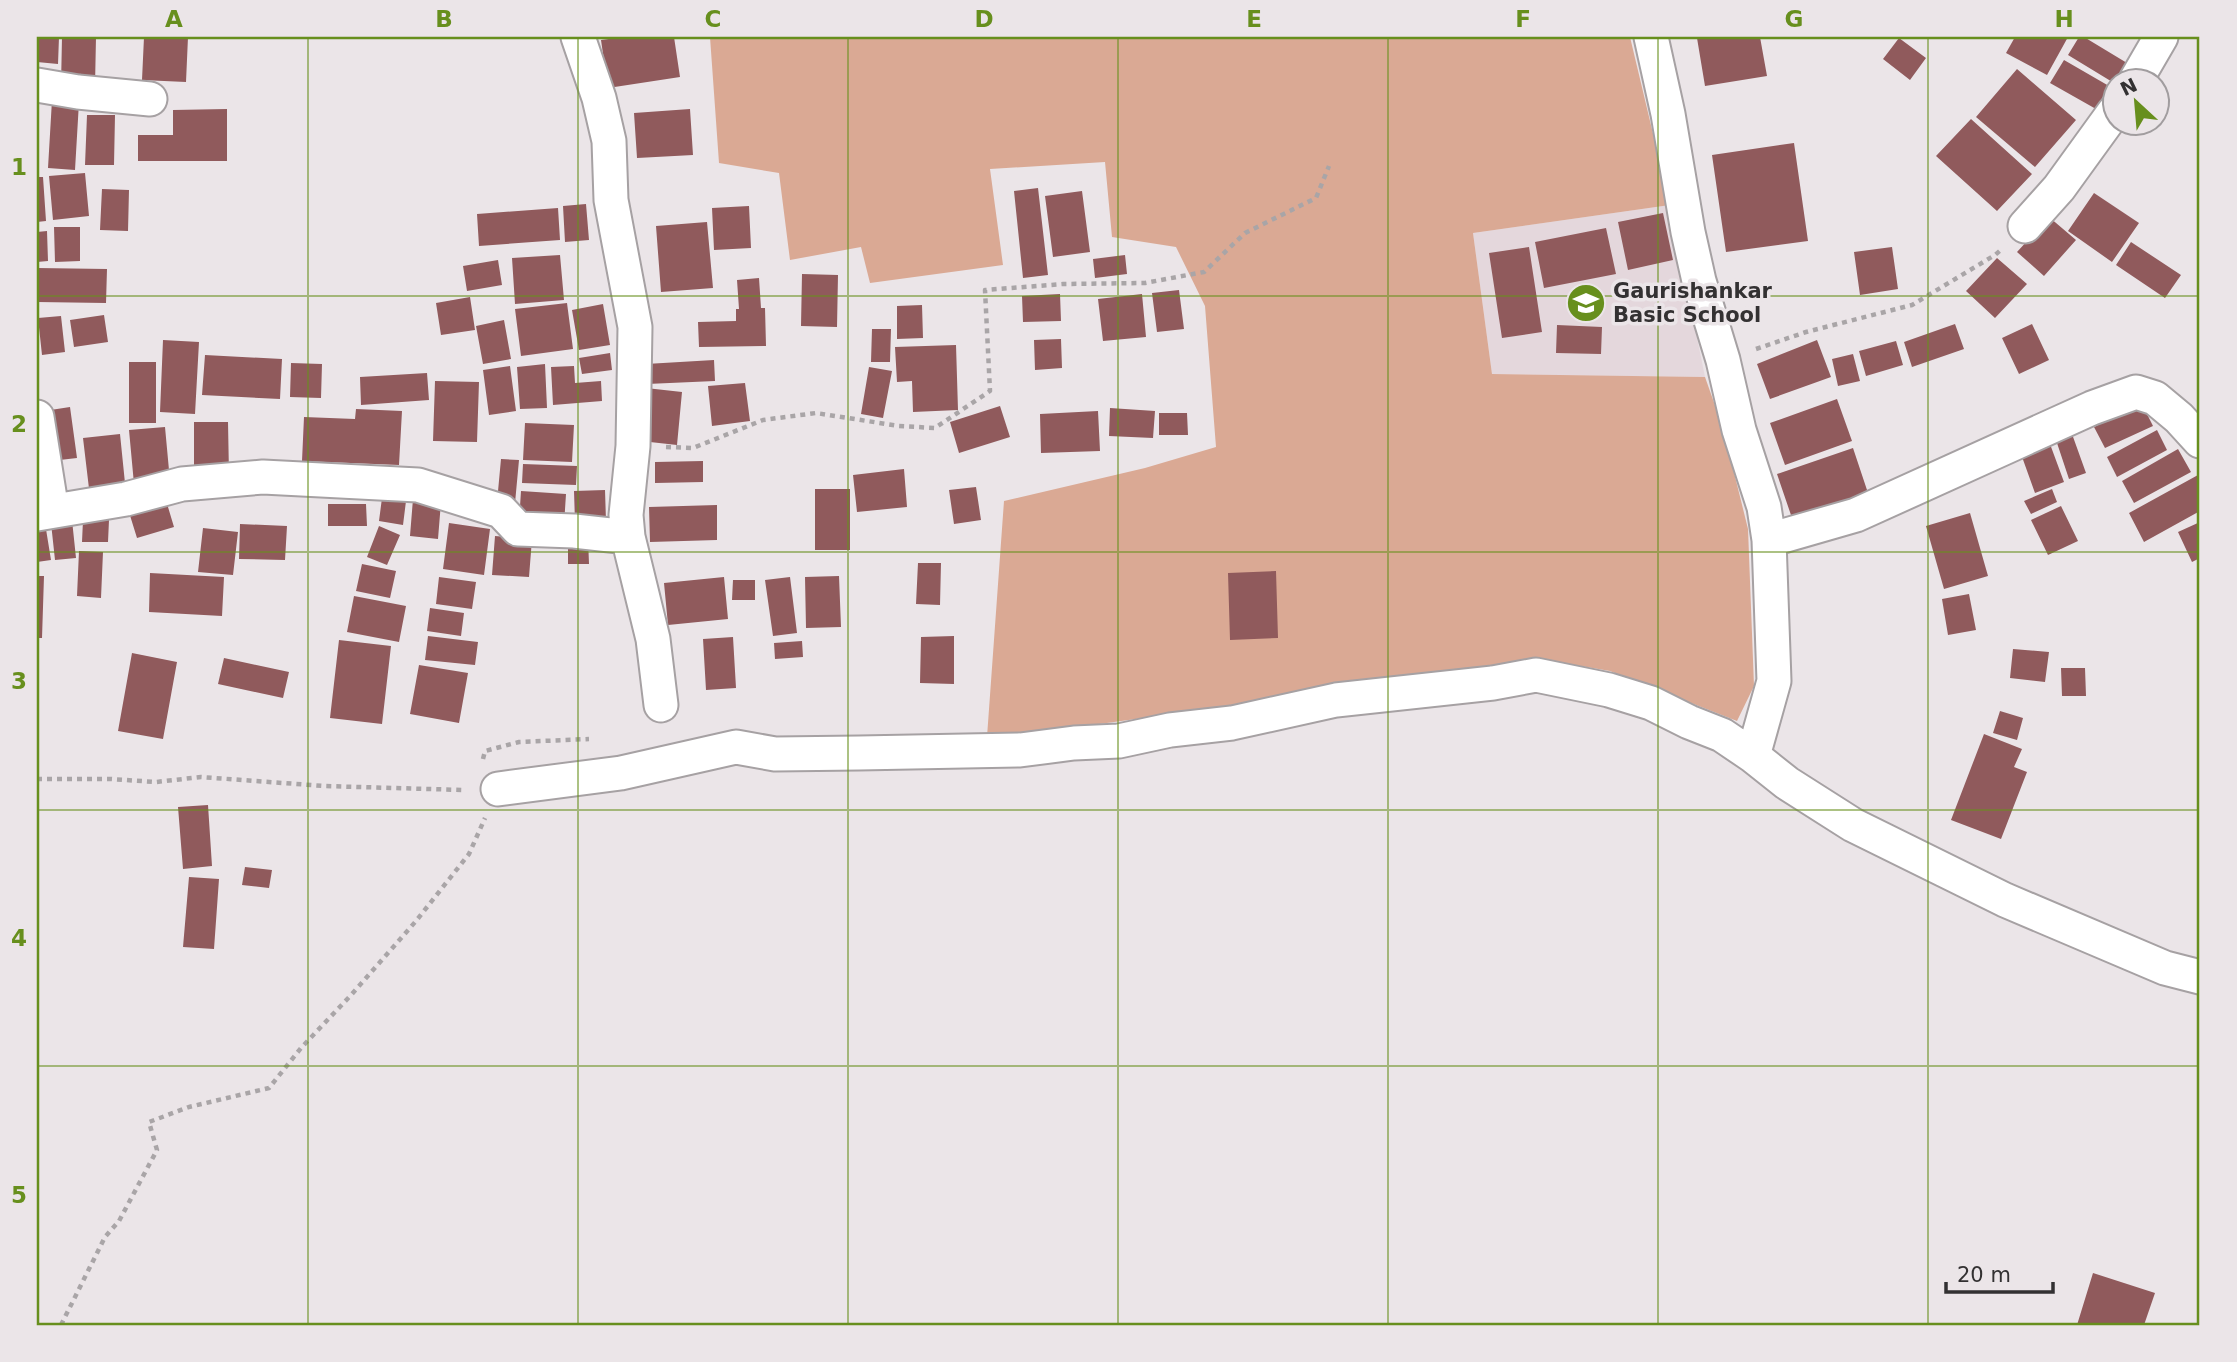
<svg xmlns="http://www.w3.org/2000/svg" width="2237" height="1362" viewBox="0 0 2237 1362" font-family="'DejaVu Sans',sans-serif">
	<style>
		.built { fill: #e4d7dc }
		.green { fill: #daa994 }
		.building { fill: #905a5c }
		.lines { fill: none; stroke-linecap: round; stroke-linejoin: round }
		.minor-casing { stroke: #a6a1a3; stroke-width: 37 }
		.path { stroke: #a9a5a7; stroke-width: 4.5; stroke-dasharray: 5 5; stroke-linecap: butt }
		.minor { stroke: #fff; stroke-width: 33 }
		.grid { fill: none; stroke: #678f1d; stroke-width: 2; stroke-opacity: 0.55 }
		.labels { text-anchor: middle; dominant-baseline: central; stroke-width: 7; stroke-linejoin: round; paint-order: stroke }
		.poi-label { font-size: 21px; font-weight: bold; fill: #333132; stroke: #ebe5e8; text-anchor: start }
		.neatline { fill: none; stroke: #678f1d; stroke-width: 2.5 }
		.grid-label { font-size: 23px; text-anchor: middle; font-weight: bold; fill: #678f1d }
	</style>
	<rect width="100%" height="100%" fill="#ebe5e8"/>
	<path class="built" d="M1670,205L1705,377L1492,374L1473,233Z"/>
	<path class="green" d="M710,37H1630L1670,205L1473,233L1492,374L1705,377L1723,428L1748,529L1754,686L1737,721L1610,671L1540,659L1179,713L1049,731L987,737L1004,501L1145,468L1216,447L1205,306L1176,247L1112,237L1105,162L990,169L1003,265L870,283L861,247L790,260L779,173L719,163Z"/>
	<path class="building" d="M37,37H59L58,64L37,62Z
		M62,37H96L95,86H61Z
		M144,37H188L186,82L142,80Z
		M624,37H674L680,77L608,88L601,40Z
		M1703,37H1760L1767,76L1705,86L1697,38Z
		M2015,37H2068L2047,75L2006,53Z
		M2079,37H2084L2127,63L2114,83L2068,55Z
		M1899,38L1926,58L1910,80L1883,59Z
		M2064,60L2109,86L2096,109L2050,83Z
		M2017,69L2076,120L2035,167L1976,117Z
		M52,100L79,102L75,170L48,168Z
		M227,109V161H138V135H173V110Z
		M690,109L693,155L637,158L634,113Z
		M87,115H115L114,165H85Z
		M1971,119L2032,174L1997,211L1936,156Z
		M1794,143L1808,241L1726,252L1712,155Z
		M85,173L89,216L53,220L49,176Z
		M37,177H43L46,221L37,222Z
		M1038,188L1048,275L1023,278L1014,191Z
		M102,189L129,190L128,231L100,230Z
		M1082,191L1090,252L1053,257L1045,196Z
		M2094,193L2139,223L2112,262L2068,231Z
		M586,204L589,240L565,242L563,206Z
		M749,206L751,248L714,250L712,208Z
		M558,208L560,240L479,246L477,214Z
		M1663,213L1673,260L1628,270L1618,222Z
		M2049,217L2076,240L2044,276L2017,252Z
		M707,222L713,288L661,292L656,226Z
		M54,227H80V261L55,262Z
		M1606,228L1616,274L1544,288L1535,242Z
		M47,231L48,261L37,262V232Z
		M2131,242L2181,275L2165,298L2116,265Z
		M1529,247L1542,332L1502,338L1489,253Z
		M1892,247L1898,289L1860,295L1854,252Z
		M560,255L564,300L515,304L512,258Z
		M1125,255L1127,274L1095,278L1093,259Z
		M1997,258L2027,284L1995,318L1966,291Z
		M498,260L502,285L467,291L463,266Z
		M37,268L107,269L106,303L37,302Z
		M802,274L838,275L837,327L801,326Z
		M759,278L761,308H765L766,346L699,347L698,322L736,321V309H739L737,280Z
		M1179,290L1184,329L1157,332L1152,293Z
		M1060,294L1061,321L1023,322L1022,296Z
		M1142,294L1146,337L1103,341L1098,299Z
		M470,297L475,330L441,335L436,303Z
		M567,303L573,349L521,356L515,309Z
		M603,304L610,345L579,350L572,310Z
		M922,305L923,338L897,339V306Z
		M104,315L108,342L74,347L70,320Z
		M61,316L65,352L42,355L38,318Z
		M504,320L511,359L483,364L476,326Z
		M1955,324L1964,349L1912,367L1904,342Z
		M2032,324L2049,360L2019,374L2002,338Z
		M1557,325L1602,327L1601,354L1556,353Z
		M872,329H891L890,362H871Z
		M1061,339L1062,368L1035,370L1034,340Z
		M163,340L199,342L195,414L160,412Z
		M1817,340L1831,377L1770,399L1757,364Z
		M1896,341L1903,365L1866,376L1859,351Z
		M956,345L958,410L913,412L912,381L897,382L895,347Z
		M610,353L612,370L582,374L579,358Z
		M1853,354L1860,381L1838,386L1832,359Z
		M205,355L282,359L280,399L202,395Z
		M714,360L715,381L647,384L646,364Z
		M129,362H156V423H129Z
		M291,363L322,364L321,398L290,397Z
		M545,364L547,408L520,409L517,367Z
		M510,366L516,411L489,415L483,370Z
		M574,366L575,383L601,381L602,401L553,405L551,367Z
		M869,367L892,371L883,418L861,414Z
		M427,373L429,400L361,405L360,377Z
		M435,381L479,382L477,442L433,441Z
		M745,383L750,421L712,426L708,386Z
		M646,388L682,392L677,445L641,441Z
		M1837,399L1852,441L1785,465L1770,423Z
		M2142,404L2153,426L2105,448L2094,427Z
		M1000,406L1010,437L959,453L950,422Z
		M70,407L77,458L51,461L44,411Z
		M1110,408L1155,411L1153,438L1109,436Z
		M356,409L402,411L399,465L302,461L304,417L355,419Z
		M1098,411L1100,451L1041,453L1040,414Z
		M1159,413H1187L1188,435H1159Z
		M194,422H228L229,475L194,476Z
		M525,423L574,425L572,462L523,460Z
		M165,427L170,481L134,484L129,430Z
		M2157,430L2167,450L2117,477L2107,457Z
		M120,434L126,493L90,497L83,438Z
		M2072,434L2086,473L2069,479L2056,440Z
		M2050,444L2064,482L2035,493L2021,454Z
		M1853,448L1868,493L1792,518L1777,474Z
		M2178,449L2191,472L2134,503L2122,481Z
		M501,459L519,460L515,503L497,502Z
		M703,461V482L655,483V462Z
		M523,464L577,466L576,485L522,483Z
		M904,469L907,507L857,512L853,475Z
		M2198,475L2200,480V511L2144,542L2129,513Z
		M976,487L981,520L954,524L949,490Z
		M815,489H850V550H815Z
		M2052,489L2057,502L2031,514L2024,501Z
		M605,490L606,521L575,522L574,491Z
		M521,491L566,494L564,525L519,522Z
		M165,497L174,527L137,538L128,509Z
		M382,498L406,501L403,525L379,521Z
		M413,499L441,502L438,539L410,536Z
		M328,504H366L367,526H328Z
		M717,505V540L650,542L649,507Z
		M2061,506L2078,541L2048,555L2031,520Z
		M1970,513L1988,576L1944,589L1926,526Z
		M72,520L76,558L55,560L51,523Z
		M83,520H109L108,542H82Z
		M2200,522V558L2192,562L2178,532Z
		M45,523L51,560L37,562V525Z
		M449,523L490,529L484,575L443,569Z
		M240,524L287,526L285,560L239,559Z
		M379,526L400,535L387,565L367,557Z
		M203,528L238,532L233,575L198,572Z
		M495,536L532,539L529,577L492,575Z
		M568,538H588L589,564H568Z
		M79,551L103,552L101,598L77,596Z
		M918,563H941L940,605L916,604Z
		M362,564L396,571L390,598L356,591Z
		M1276,571L1278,638L1230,640L1228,573Z
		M150,573L224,577L222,616L149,612Z
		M37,576H44L42,638H37Z
		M839,576L841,627L806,628L805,577Z
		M439,577L476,582L472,609L436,604Z
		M724,577L728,619L668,625L664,583Z
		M790,577L797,633L773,636L765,580Z
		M733,580H755V600H732Z
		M1969,594L1976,630L1948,635L1942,599Z
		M354,596L406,606L399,642L347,632Z
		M430,608L464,613L461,636L427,631Z
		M428,636L478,642L475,665L425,660Z
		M954,636V684L920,683L921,637Z
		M733,637L736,688L706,690L703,639Z
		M339,640L391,646L382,724L330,718Z
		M802,641L803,657L775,659L774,643Z
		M2013,649L2049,652L2045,682L2010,678Z
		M132,653L177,662L163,739L118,731Z
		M224,658L289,672L283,698L218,684Z
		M419,665L468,673L459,723L410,714Z
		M2061,668H2085L2086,696H2062Z
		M2000,711L2023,718L2017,740L1993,733Z
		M1984,734L2022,749L2014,767L2027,772L2001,839L1951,820Z
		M208,805L212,866L183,869L178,807Z
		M245,867L272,870L269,888L242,885Z
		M189,877L219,879L214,949L183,947Z
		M2093,1273L2155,1293L2144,1325H2077Z"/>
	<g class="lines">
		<g class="minor-casing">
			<path id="minor" d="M578,37L599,98L609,141L611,200L635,327L633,446L626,515L628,537L653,639L661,705
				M1651,37L1668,114L1688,232L1699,281L1723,360L1739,430L1764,507L1769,540L1774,681L1753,756
				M2136,80L2161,37
				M37,85L78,92L150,99
				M2025,226L2059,188L2114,112
				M37,417L52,511
				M37,514L126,499L182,484L263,477L418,485L501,511L518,529L574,531L628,537
				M1769,540L1856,515L2092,408L2136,392L2155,398L2179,418L2200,441
				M498,789L621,773L736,747L775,754L859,753L1020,750L1074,743L1119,741L1170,730L1232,723L1336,700L1493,683L1536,675L1609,690L1651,703L1689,722L1722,735L1753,756L1787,783L1853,825L2005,900L2165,968L2200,977"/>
		</g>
		<path class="path" d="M1756,349L1806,332L1912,305L1995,255L2002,249
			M666,447L693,448L763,420L816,413L899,426L935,428L990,391L985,290L1063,284L1145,283L1204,272L1245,233L1316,198L1329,166
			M483,759L485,751L519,742L589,739
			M37,779H111L156,782L201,777L324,786L464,790
			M61,1325L105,1237L119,1221L157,1150L149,1122L189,1107L269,1088L301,1048L352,994L416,921L469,854L485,818"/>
		<use href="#minor" class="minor"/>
	</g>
	<path class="grid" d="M308,37V1325M578,37V1325M848,37V1325M1118,37V1325M1388,37V1325M1658,37V1325M1928,37V1325M37,296H2200M37,552H2200M37,810H2200M37,1066H2200"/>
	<defs>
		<g id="school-disc" transform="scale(2.0125)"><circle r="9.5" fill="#678f1d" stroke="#ebe5e8"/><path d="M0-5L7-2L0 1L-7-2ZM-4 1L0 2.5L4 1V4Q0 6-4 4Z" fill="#fff"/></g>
	</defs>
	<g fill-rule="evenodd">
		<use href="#school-disc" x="1586" y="303"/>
	</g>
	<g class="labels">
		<g class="poi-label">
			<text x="1613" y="291">Gaurishankar<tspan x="1613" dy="24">Basic School</tspan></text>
		</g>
	</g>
	<rect width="2237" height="1362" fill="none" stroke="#ebe5e8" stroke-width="77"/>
	<g transform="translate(2136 102) rotate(334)"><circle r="33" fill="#ebe5e8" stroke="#a19d9f" stroke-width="2"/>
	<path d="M0-5L12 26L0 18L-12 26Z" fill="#678f1d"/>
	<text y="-10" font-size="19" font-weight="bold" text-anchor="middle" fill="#333132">N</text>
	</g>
	<path d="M1946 1282v10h107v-10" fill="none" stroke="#333132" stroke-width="3.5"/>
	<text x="1957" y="1282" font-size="21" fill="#333132" stroke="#ebe5e8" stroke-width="5" paint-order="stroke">20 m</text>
	<rect x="38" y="38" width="2160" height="1286" class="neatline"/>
	<g class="grid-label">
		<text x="174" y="27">A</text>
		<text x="444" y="27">B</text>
		<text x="713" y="27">C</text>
		<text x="984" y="27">D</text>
		<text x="1254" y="27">E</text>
		<text x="1523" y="27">F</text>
		<text x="1794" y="27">G</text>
		<text x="2064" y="27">H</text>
		<text x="19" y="175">1</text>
		<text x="19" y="432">2</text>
		<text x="19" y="689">3</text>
		<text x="19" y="946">4</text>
		<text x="19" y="1203">5</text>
	</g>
</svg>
